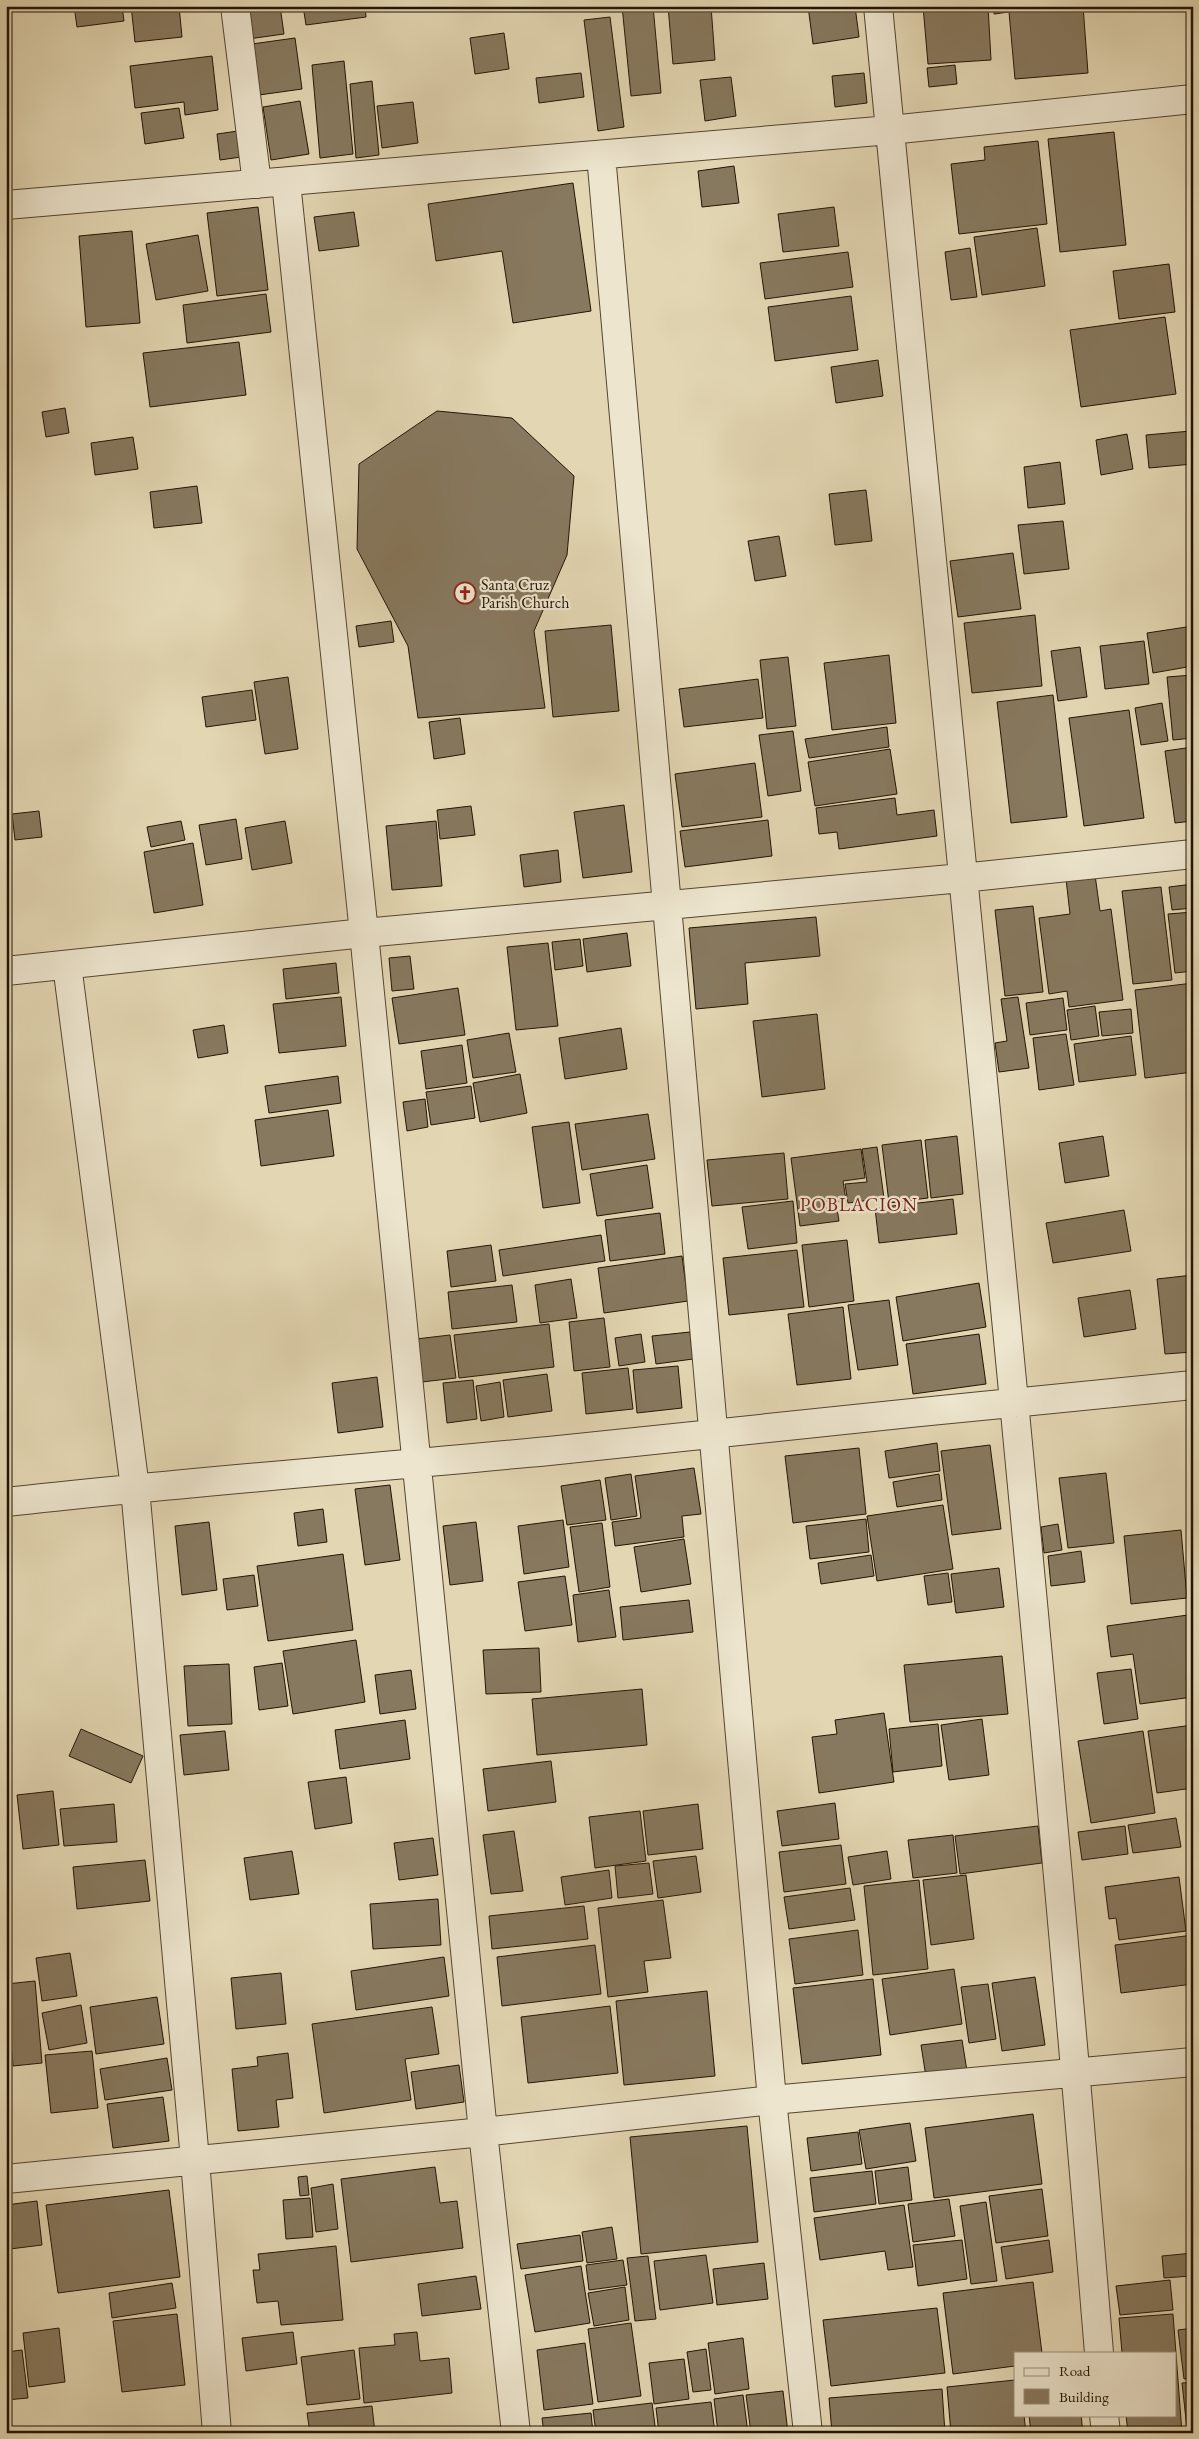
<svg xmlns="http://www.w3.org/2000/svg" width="1199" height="2439" viewBox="0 0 1199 2439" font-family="'EB Garamond',serif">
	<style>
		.building { fill: #87795f; stroke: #231404 }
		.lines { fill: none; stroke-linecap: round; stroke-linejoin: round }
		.minor-casing { stroke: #534530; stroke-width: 30 }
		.minor { stroke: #ede5ce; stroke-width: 28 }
		.labels { text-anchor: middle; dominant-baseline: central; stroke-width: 4.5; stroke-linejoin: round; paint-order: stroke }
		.poi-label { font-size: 16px; fill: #231404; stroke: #ede5ce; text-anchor: start }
		.quarter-label { font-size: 19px; letter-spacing: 1px; fill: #7a1f14; stroke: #ede5ce }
	</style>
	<rect width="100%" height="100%" fill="#e3d7b3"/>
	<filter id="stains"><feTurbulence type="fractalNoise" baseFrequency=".004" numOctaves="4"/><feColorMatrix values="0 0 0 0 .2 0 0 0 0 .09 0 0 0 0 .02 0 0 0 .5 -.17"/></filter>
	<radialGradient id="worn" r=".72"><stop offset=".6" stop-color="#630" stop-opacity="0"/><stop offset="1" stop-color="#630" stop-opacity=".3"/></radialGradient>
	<path class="building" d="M74,6H122L124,21L77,27Z
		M131,6H179L182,37L135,42Z
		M243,6H280L284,34L248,39Z
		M303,6H365L366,17L306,25Z
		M622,6H653L661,93L631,96Z
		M668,6H711L715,60L673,64Z
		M808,6H855L859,37L813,44Z
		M923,6H988L991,60L928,64Z
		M994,6H1083L1088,73L1015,79L1009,12L994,14Z
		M610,17L624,127L598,131L584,20Z
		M504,33L509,69L475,74L470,38Z
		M295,38L302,89L259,95L252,44Z
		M212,56L218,110L185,115L184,102L135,108L130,66Z
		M344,61L353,154L320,158L312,65Z
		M955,65L957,84L929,87L927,68Z
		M581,73L584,97L539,103L536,78Z
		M864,73L867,103L835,107L832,76Z
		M731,77L736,116L705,121L700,80Z
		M372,81L379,155L356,158L350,84Z
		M300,101L309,154L271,160L263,107Z
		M413,102L418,143L382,148L377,106Z
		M179,108L184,138L145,144L141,113Z
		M245,130L248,156L220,160L217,134Z
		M1114,132L1126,245L1060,252L1048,139Z
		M1038,141L1047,224L959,234L951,164L985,160L984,147Z
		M734,166L739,203L702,207L698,171Z
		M573,183L591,311L513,323L502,251L436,261L428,204Z
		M258,207L268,290L217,296L207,213Z
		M834,207L839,246L783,252L778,214Z
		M354,212L359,246L319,251L314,217Z
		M1037,228L1045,286L982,295L974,237Z
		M132,231L140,323L86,327L79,236Z
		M198,235L208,291L156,300L146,244Z
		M970,248L977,297L951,300L945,252Z
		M848,252L853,287L765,299L760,263Z
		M1169,264L1175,312L1119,319L1113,271Z
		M266,294L271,332L187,343L183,305Z
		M851,296L858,350L775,361L768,307Z
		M1165,317L1176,394L1081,407L1070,330Z
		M239,342L246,395L150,407L143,353Z
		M878,360L883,396L836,403L831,367Z
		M65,408L69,433L46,437L42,412Z
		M437,411L512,418L574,476L567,555L534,631L545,708L418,718L408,646L357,549L359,464Z
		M1191,431L1193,464L1149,468L1146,435Z
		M1127,434L1133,469L1101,475L1096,440Z
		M133,437L138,469L95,475L91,443Z
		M1060,462L1065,504L1028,508L1024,467Z
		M197,486L202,523L154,528L150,492Z
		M866,490L872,541L835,545L829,494Z
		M1063,521L1069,569L1024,574L1018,525Z
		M779,536L786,576L755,581L748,541Z
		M1013,553L1021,609L958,617L950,561Z
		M1035,615L1042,686L972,693L964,623Z
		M391,621L394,642L359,647L356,626Z
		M611,625L619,711L553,717L545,631Z
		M1193,626V666L1153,673L1147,633Z
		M1144,641L1149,684L1105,689L1100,646Z
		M1080,647L1087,697L1058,701L1051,651Z
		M889,655L896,723L832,730L824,663Z
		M788,657L796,726L767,729L760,660Z
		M1193,675V738L1173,740L1167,677Z
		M288,677L298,749L265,754L254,682Z
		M758,679L763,718L684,727L679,689Z
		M252,690L256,720L206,727L202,697Z
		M1053,695L1067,817L1011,823L997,702Z
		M1162,703L1168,741L1141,745L1135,708Z
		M1129,710L1144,818L1084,826L1069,718Z
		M460,718L465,754L434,759L429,722Z
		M887,727L889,747L809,758L805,739Z
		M793,731L801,791L768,796L759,735Z
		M1193,747V821L1175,823L1165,751Z
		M890,749L897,794L815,806L808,762Z
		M755,763L762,817L682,827L675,774Z
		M895,798L897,815L934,810L937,836L839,849L837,832L819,834L816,808Z
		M624,805L632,872L583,878L574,812Z
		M471,806L475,835L440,839L437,810Z
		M39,811L42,837L15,840L12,814Z
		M236,819L242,859L206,865L199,825Z
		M768,820L772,856L685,867L680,831Z
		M181,821L185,840L151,847L147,827Z
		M285,821L292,863L252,870L245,828Z
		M436,821L442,886L392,890L386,826Z
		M193,843L203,905L154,913L144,852Z
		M558,850L561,882L524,887L520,855Z
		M1095,875L1100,911L1111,909L1123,1000L1069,1007L1067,991L1049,994L1039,918L1070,914L1066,879Z
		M1193,884V908L1172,910L1169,887Z
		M1161,887L1172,980L1133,984L1122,891Z
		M1033,906L1043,992L1005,996L995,910Z
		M1193,912V971L1175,973L1168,914Z
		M816,917L820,956L745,963L748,1004L696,1009L689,928Z
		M627,933L631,966L587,972L583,939Z
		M580,939L583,966L555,970L552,942Z
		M548,943L558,1026L516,1030L507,947Z
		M410,956L414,989L392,991L389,958Z
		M336,963L339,993L286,999L283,969Z
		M1193,983V1072L1145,1078L1135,990Z
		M458,988L465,1035L399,1044L392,998Z
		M341,997L346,1046L279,1053L273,1004Z
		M1018,997L1029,1068L999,1072L995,1043L1007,1041L1001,999Z
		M1063,998L1067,1030L1030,1035L1026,1003Z
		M1095,1006L1099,1036L1071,1040L1067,1010Z
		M1131,1009L1133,1033L1102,1036L1099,1012Z
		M817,1014L825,1089L762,1097L753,1021Z
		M224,1025L228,1053L198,1058L193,1030Z
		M621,1028L627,1069L565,1079L559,1038Z
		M509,1033L516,1072L473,1078L467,1040Z
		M1066,1034L1074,1085L1039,1090L1033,1038Z
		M1131,1036L1136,1075L1079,1082L1074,1044Z
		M462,1045L467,1083L426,1089L421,1051Z
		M520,1074L527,1113L480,1122L473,1083Z
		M338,1076L341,1103L269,1113L265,1086Z
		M471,1086L475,1118L431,1125L426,1092Z
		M425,1099L428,1127L407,1131L403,1102Z
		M328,1110L334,1156L261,1166L255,1120Z
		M648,1114L655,1159L582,1170L575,1124Z
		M569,1122L580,1203L543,1208L532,1127Z
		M957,1136L963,1194L931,1198L925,1140Z
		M1103,1136L1109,1176L1065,1183L1059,1143Z
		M921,1140L928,1198L889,1203L882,1145Z
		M877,1147L884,1198L848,1203L845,1184L867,1182L862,1149Z
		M861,1149L865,1178L843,1181L846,1200L836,1202L839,1221L800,1226L791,1158Z
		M784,1153L788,1199L712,1206L707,1160Z
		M647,1165L653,1208L597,1216L590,1174Z
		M953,1199L957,1234L879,1243L875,1208Z
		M793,1201L797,1243L748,1249L742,1207Z
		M1124,1210L1131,1251L1053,1263L1046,1223Z
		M660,1213L665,1254L610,1261L605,1220Z
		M601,1235L605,1261L503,1276L499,1250Z
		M847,1240L854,1301L809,1307L802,1245Z
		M491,1245L496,1281L451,1287L447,1251Z
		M797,1250L804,1307L729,1315L723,1258Z
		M682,1256L688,1301L604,1313L598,1268Z
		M1193,1275V1352L1165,1354L1157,1279Z
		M571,1279L577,1318L540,1323L535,1285Z
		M979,1283L986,1327L903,1341L896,1297Z
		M512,1285L517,1322L452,1329L448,1292Z
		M1130,1290L1136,1329L1084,1337L1078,1298Z
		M889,1300L898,1365L858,1370L848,1305Z
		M843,1307L851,1379L797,1385L788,1314Z
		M604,1318L610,1367L574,1371L569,1322Z
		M549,1324L554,1367L459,1378L454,1335Z
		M690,1332L693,1359L656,1364L652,1336Z
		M641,1334L645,1362L619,1366L615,1338Z
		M979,1334L986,1384L913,1394L906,1344Z
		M450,1335L456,1378L422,1382L416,1339Z
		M678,1366L682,1408L637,1413L633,1370Z
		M628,1368L633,1409L586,1414L582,1373Z
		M547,1374L552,1411L508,1417L503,1380Z
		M377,1377L383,1427L338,1433L332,1383Z
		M473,1380L477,1419L447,1423L443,1383Z
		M500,1382L504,1417L481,1421L476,1386Z
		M937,1443L940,1471L889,1478L885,1451Z
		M990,1445L1001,1529L952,1535L941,1451Z
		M859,1448L866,1514L793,1523L785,1456Z
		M694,1468L701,1514L682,1516L684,1537L615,1546L612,1522L641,1518L635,1476Z
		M1106,1473L1114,1543L1068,1548L1059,1478Z
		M631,1474L637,1516L611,1520L605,1478Z
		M939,1474L942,1500L897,1507L893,1482Z
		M600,1480L606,1520L567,1525L561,1486Z
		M390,1485L400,1560L365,1565L355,1489Z
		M943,1505L953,1569L877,1581L867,1516Z
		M323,1509L327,1542L298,1546L294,1513Z
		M866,1519L869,1552L810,1559L806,1526Z
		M563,1520L569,1567L524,1574L518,1526Z
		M209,1522L217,1590L182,1595L175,1526Z
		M476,1522L483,1581L450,1585L443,1526Z
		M602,1523L610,1587L579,1592L570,1527Z
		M1058,1524L1062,1550L1044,1553L1041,1527Z
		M1181,1530L1187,1598L1131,1604L1124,1536Z
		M684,1539L691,1584L641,1592L634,1547Z
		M1081,1551L1085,1582L1051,1586L1048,1556Z
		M343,1554L353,1630L268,1641L257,1566Z
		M871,1555L874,1576L821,1584L818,1563Z
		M999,1568L1004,1607L956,1613L951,1574Z
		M948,1573L952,1602L928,1605L924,1576Z
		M254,1575L258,1606L227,1610L223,1579Z
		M565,1576L572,1625L525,1631L518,1582Z
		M609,1590L616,1637L578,1642L573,1595Z
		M689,1600L693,1632L623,1640L620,1607Z
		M1188,1615L1193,1651V1697L1140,1704L1133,1654L1111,1657L1107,1626Z
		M356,1640L365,1702L293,1714L283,1651Z
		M539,1648L541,1692L486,1694L483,1650Z
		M1002,1656L1008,1714L910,1722L904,1665Z
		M282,1663L288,1706L259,1710L254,1667Z
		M229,1664L232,1724L188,1726L184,1666Z
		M1131,1669L1138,1719L1104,1724L1097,1673Z
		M411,1670L416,1709L380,1714L375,1675Z
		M642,1689L647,1745L537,1755L532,1699Z
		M884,1713L894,1782L819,1793L812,1737L837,1734L835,1720Z
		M982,1719L989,1775L949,1780L941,1725Z
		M405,1720L410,1759L340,1769L335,1730Z
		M938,1724L942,1766L893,1772L889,1729Z
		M1193,1725V1788L1157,1793L1148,1731Z
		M81,1729L143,1756L131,1783L69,1756Z
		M225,1731L229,1770L184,1775L180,1735Z
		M1143,1731L1155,1813L1091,1823L1078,1741Z
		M551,1761L556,1802L488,1811L483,1769Z
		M346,1777L352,1823L315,1829L308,1782Z
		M53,1791L59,1845L23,1849L17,1795Z
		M835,1803L839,1839L782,1846L777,1811Z
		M114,1804L117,1842L64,1846L60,1809Z
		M698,1804L703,1849L648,1855L643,1811Z
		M640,1811L646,1861L595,1868L589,1817Z
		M1176,1818L1181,1847L1133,1853L1128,1825Z
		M1038,1826L1042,1863L960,1874L955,1836Z
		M1125,1826L1128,1854L1082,1860L1078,1832Z
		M514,1831L523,1891L491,1894L483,1835Z
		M953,1835L957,1873L913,1878L908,1840Z
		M433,1838L438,1875L399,1880L394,1843Z
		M841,1845L846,1884L784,1892L779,1852Z
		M292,1851L299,1894L250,1900L244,1858Z
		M887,1851L891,1879L853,1885L848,1857Z
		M696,1856L701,1892L658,1898L653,1861Z
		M145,1860L150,1901L77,1909L73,1867Z
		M649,1863L653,1894L618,1898L615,1866Z
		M609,1870L612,1898L565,1905L561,1877Z
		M966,1875L974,1939L931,1945L923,1880Z
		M1179,1877L1186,1931L1119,1940L1116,1918L1109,1919L1105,1887Z
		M919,1880L928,1969L873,1975L864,1886Z
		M850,1888L855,1920L789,1929L784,1897Z
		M438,1899L441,1945L373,1949L370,1904Z
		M663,1900L671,1958L644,1961L648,1992L608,1997L598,1908Z
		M584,1906L588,1939L492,1949L489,1916Z
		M858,1930L863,1975L795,1984L789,1939Z
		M1193,1935V1984L1121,1993L1115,1945Z
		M595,1945L601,1994L502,2006L497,1957Z
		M70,1953L77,1996L42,2001L36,1958Z
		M444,1957L449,1996L356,2010L351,1971Z
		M954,1969L962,2024L890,2035L882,1979Z
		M281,1973L286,2024L236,2029L231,1978Z
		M1035,1977L1045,2045L1002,2051L992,1983Z
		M873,1979L881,2055L802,2064L793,1988Z
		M35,1981L42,2063L13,2066L6,1984Z
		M988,1984L996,2039L969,2043L961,1987Z
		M707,1991L715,2076L624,2085L616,2001Z
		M157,1997L164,2044L96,2054L90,2007Z
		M81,2005L87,2043L49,2050L42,2013Z
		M610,2006L618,2073L528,2083L521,2017Z
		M432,2007L439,2054L405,2059L411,2100L324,2113L312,2024Z
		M962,2040L967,2071L926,2077L921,2045Z
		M92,2051L98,2108L51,2113L45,2055Z
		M288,2053L293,2098L276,2100L279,2127L238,2131L232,2069L258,2066L257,2057Z
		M167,2058L172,2090L105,2100L100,2069Z
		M459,2065L464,2102L416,2109L411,2072Z
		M163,2097L169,2141L113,2148L107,2104Z
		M1033,2114L1042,2184L934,2198L925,2128Z
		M910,2123L916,2161L866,2169L859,2130Z
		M747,2126L758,2242L641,2254L630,2137Z
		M858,2132L862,2164L811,2171L807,2138Z
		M435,2167L440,2203L457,2201L463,2248L351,2262L341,2179Z
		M908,2167L912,2200L879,2204L875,2171Z
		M872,2171L876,2204L814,2212L810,2178Z
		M307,2176L309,2195L300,2196L298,2177Z
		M333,2184L338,2229L316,2232L311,2188Z
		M1042,2189L1048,2236L996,2243L989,2196Z
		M169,2190L180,2277L58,2293L46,2205Z
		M310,2198L313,2237L286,2239L283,2200Z
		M949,2199L955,2236L913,2242L908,2204Z
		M37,2201L42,2245L10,2249L6,2205Z
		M986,2202L997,2281L971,2284L960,2206Z
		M904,2205L913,2267L888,2270L885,2251L820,2260L814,2218Z
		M612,2227L617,2259L587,2263L582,2232Z
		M580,2235L583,2261L521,2269L517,2244Z
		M962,2240L967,2279L918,2286L913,2245Z
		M1049,2240L1053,2272L1006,2279L1001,2247Z
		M336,2246L343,2320L281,2325L278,2301L257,2303L253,2270H260L258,2254Z
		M1193,2253V2296L1191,2276L1164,2278L1162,2256Z
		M706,2255L713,2303L660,2310L654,2261Z
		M648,2256L656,2319L635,2321L627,2258Z
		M623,2260L627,2285L589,2290L586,2265Z
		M764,2263L768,2299L717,2305L713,2269Z
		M581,2266L590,2323L535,2332L525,2275Z
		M476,2276L481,2309L422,2316L418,2284Z
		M1170,2280L1173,2310L1120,2315L1116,2286Z
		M1033,2282L1042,2353H1015V2366L953,2374L943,2293Z
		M172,2283L176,2308L112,2318L109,2293Z
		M625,2287L629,2320L594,2326L588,2293Z
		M937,2308L945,2373L831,2386L823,2320Z
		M177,2314L185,2385L122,2392L113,2321Z
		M1173,2314L1182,2433H1128L1126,2415H1175V2353H1122L1119,2318Z
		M631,2323L641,2396L598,2402L588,2329Z
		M59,2328L65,2382L29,2387L23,2333Z
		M1193,2328V2378L1184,2379L1178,2330Z
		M293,2332L297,2364L246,2371L242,2338Z
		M417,2332L420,2361L449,2358L452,2393L364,2403L359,2348L395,2345L394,2334Z
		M743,2338L749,2389L715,2394L708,2343Z
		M585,2343L593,2404L544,2410L537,2350Z
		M706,2349L711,2390L693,2392L687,2352Z
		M22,2350L28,2398L6,2400V2352Z
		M354,2350L360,2399L307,2405L301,2357Z
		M684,2359L689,2399L654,2404L649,2363Z
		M1015,2380V2415H1024L1026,2433H951L947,2387Z
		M1193,2382V2428L1187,2429L1182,2383Z
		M942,2389L945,2433H832L829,2398Z
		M783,2391L788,2433H751L746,2395Z
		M743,2395L748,2433H718L714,2399Z
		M711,2402L715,2433H659L656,2408Z
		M652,2403L656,2433H596L593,2410Z
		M372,2406L375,2433H310L307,2413Z
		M591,2413L593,2433H544L542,2418Z
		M1029,2415H1081L1083,2433H1031Z"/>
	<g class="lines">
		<g class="minor-casing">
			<path id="minor" d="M235,6L257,184
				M878,6C953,788 1035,1570 1099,2353
				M601,155L772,2100L808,2433
				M286,182L364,933L483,2132L516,2433
				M6,205L890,130L1193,99
				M67,965L135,1488L195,2160L217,2433
				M6,971L364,933L962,878L1193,854
				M6,1502C187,1482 368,1468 549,1451C764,1429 978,1405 1193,1385
				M6,2179L483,2132L772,2100L1193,2062
				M1104,2415L1106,2433"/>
		</g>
		<use href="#minor" class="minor"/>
	</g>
	<defs>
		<g id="church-ring" transform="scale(1.125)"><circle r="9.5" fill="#ede5ce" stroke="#8f2418" stroke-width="1.5"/><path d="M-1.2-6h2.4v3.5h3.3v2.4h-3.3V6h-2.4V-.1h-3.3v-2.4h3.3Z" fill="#8f2418"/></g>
	</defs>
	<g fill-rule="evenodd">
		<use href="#church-ring" x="465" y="593"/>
	</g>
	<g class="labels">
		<g class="poi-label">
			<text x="481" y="584">Santa Cruz<tspan x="481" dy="18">Parish Church</tspan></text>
		</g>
		<g class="quarter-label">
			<text x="859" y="1204">POBLACION</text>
		</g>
	</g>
	<rect width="1199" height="2439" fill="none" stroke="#e3d7b3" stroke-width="25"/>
	<rect x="8" y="8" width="1184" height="2424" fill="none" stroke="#231404" stroke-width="2.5"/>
	<rect x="12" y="12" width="1174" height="2414" fill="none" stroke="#231404"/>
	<rect x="1014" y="2352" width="162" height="65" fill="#ede5ce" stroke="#9c917d"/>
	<rect x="1024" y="2368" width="25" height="8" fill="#ede5ce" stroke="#9c917d"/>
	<text x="1059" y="2376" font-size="15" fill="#231404">Road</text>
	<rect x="1024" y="2389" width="25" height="15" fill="#87795f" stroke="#9c917d"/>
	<text x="1059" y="2402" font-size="15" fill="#231404">Building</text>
	<rect width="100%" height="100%" filter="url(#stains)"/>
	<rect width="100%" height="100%" fill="url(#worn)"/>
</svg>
